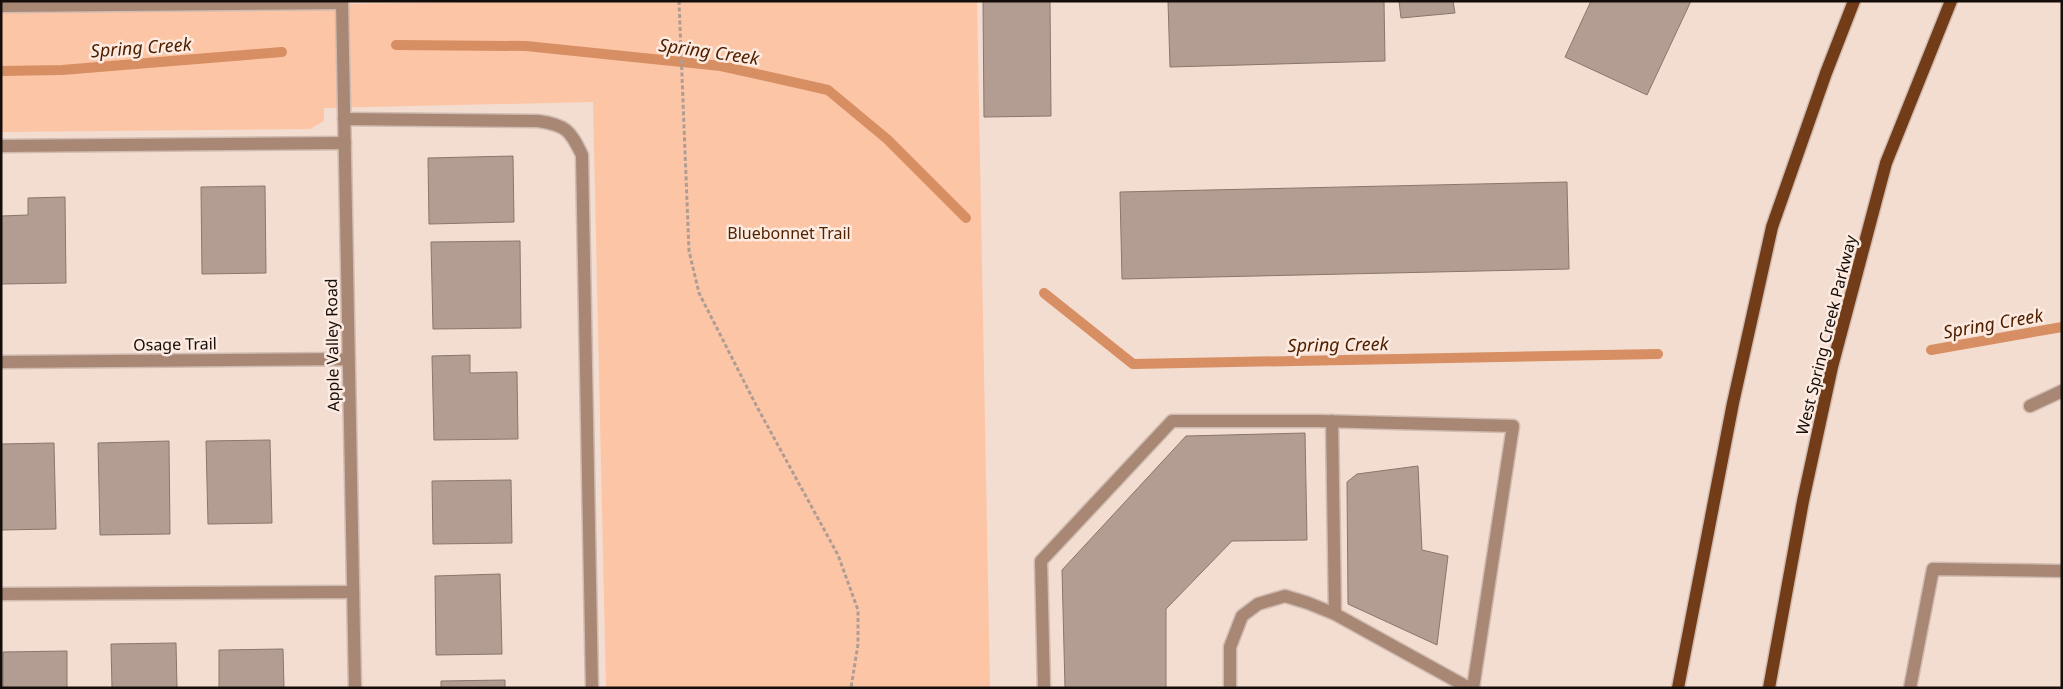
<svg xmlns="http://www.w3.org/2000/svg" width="2063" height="689" viewBox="0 0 2063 689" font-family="'Noto Sans',sans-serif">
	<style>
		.green { fill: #fcc5a6 }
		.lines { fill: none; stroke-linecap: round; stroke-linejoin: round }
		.stream { stroke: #d78e63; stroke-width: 10 }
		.building { fill: #b39d92; stroke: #8a766b }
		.service-casing { stroke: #cfbbb0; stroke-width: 15 }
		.minor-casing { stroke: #cfbbb0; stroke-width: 15 }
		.primary-casing { stroke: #cfbbb0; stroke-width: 15 }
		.path { stroke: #af9d93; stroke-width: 3; stroke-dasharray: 4 2.5; stroke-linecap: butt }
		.service { stroke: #a88775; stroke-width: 12 }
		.minor { stroke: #a88775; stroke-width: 12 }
		.primary { stroke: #733c19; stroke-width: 12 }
		.labels { text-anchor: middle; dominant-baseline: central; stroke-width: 5; stroke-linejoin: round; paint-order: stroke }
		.park-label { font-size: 16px; fill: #522302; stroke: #fdebe1 }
		.street-label { font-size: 16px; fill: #140d09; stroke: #fdebe1 }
		.water-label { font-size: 18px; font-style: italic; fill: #4f2000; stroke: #fdebe1 }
	</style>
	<rect width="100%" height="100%" fill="#f3dcd0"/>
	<path class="green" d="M568,1H977L990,688H606L593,102L324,108V121L310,129L1,132V8Z"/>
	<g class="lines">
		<path class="stream" d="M396,45L526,46L721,66L828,90L887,139L966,218
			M1,71L62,70L282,52
			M1044,293L1133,364L1658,354
			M1931,350L2062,327"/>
	</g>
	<path class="building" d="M983,1H1050L1051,116L984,117Z
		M1168,1H1384L1385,61L1170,67Z
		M1399,1H1453L1455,13L1401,18Z
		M1591,1H1691L1647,95L1565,57Z
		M513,156L514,222L429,224L428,158Z
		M1567,182L1569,269L1122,279L1120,192Z
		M265,186L266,273L202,274L201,187Z
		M65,197L66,283L1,284V216L28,215V198Z
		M520,241L521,328L433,329L431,242Z
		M470,355V373L517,372L518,439L434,440L432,356Z
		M1305,433L1307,540L1232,541L1166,609V688H1065L1062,570L1186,436Z
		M270,440L272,523L208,524L206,441Z
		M169,441L170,534L100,535L98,443Z
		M54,443L56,529L1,530V444Z
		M1418,466L1422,550L1448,556L1437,645L1348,604L1347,482L1357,474Z
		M511,480L512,543L433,544L432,481Z
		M500,574L502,654L436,655L435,576Z
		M176,643L177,688H112L111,644Z
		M283,649L284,688H219V650Z
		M67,651V688H3V652Z
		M505,680V688H441V681Z"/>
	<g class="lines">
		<g class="service-casing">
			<path id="service" d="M1,6L342,3
				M344,119L538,121C566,125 570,130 582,155L592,688
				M1,146L345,143
				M2030,406L2062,391
				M1332,421L1335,614
				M1,594L353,592
				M1044,688L1041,561L1172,421H1319L1513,426L1473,688
				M1230,688V647L1242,616L1258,604L1285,596L1308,603L1335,614L1469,688
				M1910,688L1933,569L2062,571"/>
		</g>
		<g class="minor-casing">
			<path id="minor" d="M342,1L355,688
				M1,362L349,359"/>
		</g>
		<g class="primary-casing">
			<path id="primary" d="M1678,688L1733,403L1772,227L1826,73L1854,1
				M1769,688L1803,501L1832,367L1886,163L1951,1"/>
		</g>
		<path class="path" d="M679,1L689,251L699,293L756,405L838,555L858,610V644L851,688"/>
		<use href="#service" class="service"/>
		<use href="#minor" class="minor"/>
		<use href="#primary" class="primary"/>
	</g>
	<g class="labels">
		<g class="park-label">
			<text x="789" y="233">Bluebonnet Trail</text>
		</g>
		<g class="street-label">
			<text transform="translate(1826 335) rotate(-76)">West Spring Creek Parkway</text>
			<text transform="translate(175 344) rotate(-1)">Osage Trail</text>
			<text transform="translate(332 345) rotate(-91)">Apple Valley Road</text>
		</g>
		<g class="water-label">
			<text transform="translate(141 47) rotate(-4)">Spring Creek</text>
			<text transform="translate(709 51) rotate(8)">Spring Creek</text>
			<text transform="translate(1993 323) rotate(-10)">Spring Creek</text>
			<text transform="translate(1338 344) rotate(-1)">Spring Creek</text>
		</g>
	</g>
	<rect width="2063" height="689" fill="none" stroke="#140d09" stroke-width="5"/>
</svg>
